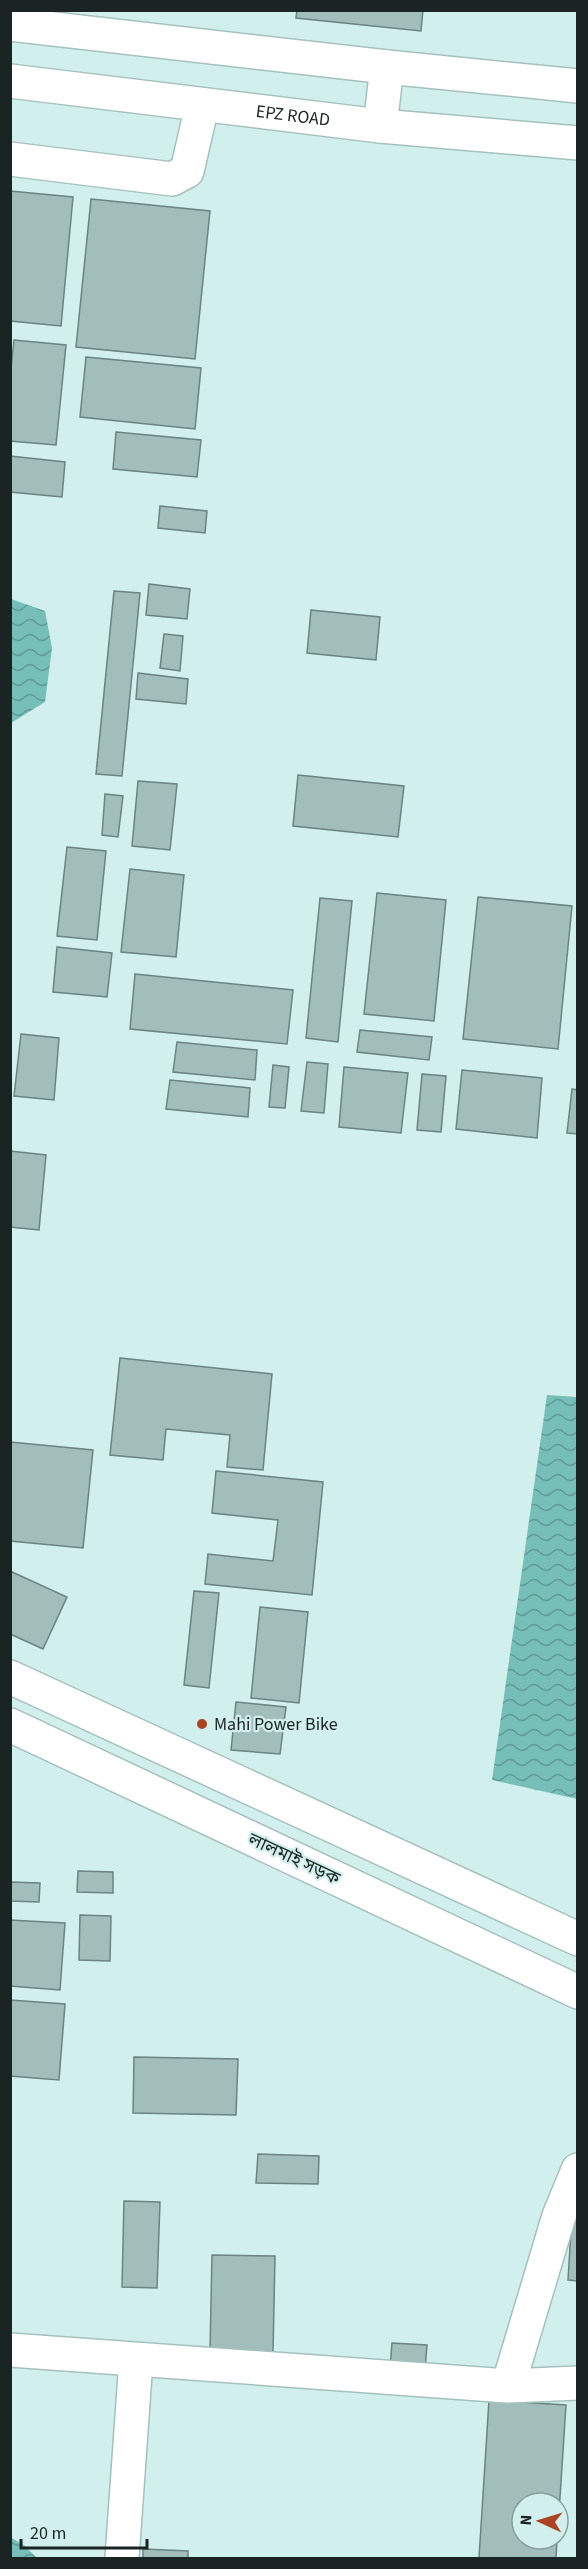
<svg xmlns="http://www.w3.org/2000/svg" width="588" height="2569" viewBox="0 0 588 2569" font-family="'Source Sans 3','Noto Sans Bengali',sans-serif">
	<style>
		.water { fill: url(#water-waves) }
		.building { fill: #a2bebb; stroke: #698481; stroke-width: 1.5 }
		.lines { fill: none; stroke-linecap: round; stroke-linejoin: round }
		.street-casing { stroke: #a5c1be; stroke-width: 36 }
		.secondary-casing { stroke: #a5c1be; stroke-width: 36 }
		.primary-casing { stroke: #a5c1be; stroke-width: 36 }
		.street { stroke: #fff; stroke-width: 33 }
		.secondary { stroke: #fff; stroke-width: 33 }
		.primary { stroke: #fff; stroke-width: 33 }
		.poi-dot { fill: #ac4424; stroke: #d1efec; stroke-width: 2 }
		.labels { text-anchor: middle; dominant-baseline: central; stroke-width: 4.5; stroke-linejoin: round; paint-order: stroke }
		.street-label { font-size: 18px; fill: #192423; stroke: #d1efec }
		.poi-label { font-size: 18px; fill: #192423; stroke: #d1efec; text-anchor: start }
	</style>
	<defs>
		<pattern id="water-waves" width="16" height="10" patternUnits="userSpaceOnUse" patternTransform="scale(1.5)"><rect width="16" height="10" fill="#76beb8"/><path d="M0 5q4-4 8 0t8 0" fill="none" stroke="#609a95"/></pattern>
	</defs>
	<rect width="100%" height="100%" fill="#d1efec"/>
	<path class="water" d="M11,599L45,611L52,648L45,702L11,723Z
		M547,1395L577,1397V1799L492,1780Z
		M10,2537L25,2546L37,2558H11Z"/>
	<path class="building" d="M297,10H423L421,31L296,18Z
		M10,191L73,197L61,326L10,321Z
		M91,199L210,211L195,359L76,347Z
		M14,340L66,345L56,445L10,441V378Z
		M86,357L201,368L195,429L80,417Z
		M116,432L201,440L197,477L113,469Z
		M10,456L65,462L62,497L10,492Z
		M160,506L207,511L205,533L158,528Z
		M149,584L190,589L187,619L146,615Z
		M114,591L140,593L122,776L96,774Z
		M311,610L380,617L376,660L307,653Z
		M164,634L183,636L180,671L160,668Z
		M138,673L188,679L186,704L136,699Z
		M298,775L404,786L398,837L293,826Z
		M138,781L177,784L170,850L132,846Z
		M105,794L123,796L118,837L102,835Z
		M67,847L106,851L97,940L57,936Z
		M130,869L184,875L176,957L121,952Z
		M377,893L446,900L434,1021L364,1014Z
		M478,897L572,906L558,1049L463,1039Z
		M320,898L352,901L338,1042L306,1038Z
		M57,947L112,953L107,997L53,992Z
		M135,974L293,990L287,1044L130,1029Z
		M360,1030L432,1037L429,1060L357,1052Z
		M21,1034L59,1038L54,1100L14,1096Z
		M177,1042L257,1050L255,1080L173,1072Z
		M307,1062L328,1064L324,1113L301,1111Z
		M273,1065L289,1067L285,1108L269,1107Z
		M344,1067L408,1073L401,1133L339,1127Z
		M462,1070L542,1078L537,1138L456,1129Z
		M422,1074L446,1076L441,1132L417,1130Z
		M170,1080L250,1088L248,1117L166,1109Z
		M572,1089L578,1090V1134L567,1133Z
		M10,1151L46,1155L39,1230L10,1227Z
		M120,1358L272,1374L263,1470L227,1467L230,1435L166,1429L163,1460L110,1455Z
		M10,1442L93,1450L83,1548L10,1541Z
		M216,1471L323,1482L312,1595L205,1584L208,1554L273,1561L278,1520L212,1513Z
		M10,1571L67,1597L43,1649L10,1634Z
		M194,1591L219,1593L209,1688L184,1685Z
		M260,1607L308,1612L299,1703L251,1698Z
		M236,1702L286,1707L280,1754L231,1750Z
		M78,1871L113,1872V1893L77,1892Z
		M10,1882L40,1883L39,1902L10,1901Z
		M80,1915L111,1916L110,1961L79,1960Z
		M10,1920L65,1923L60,1990L10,1986Z
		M10,2000L65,2004L59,2080L10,2076Z
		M134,2057L238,2059L236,2115L133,2113Z
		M258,2154L319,2156L318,2184L256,2183Z
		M573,2197H578V2281L568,2280Z
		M124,2201L160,2202L157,2288L122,2287Z
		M212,2255L275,2256L273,2353L210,2351Z
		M392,2343L427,2345L425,2370L390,2368Z
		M489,2400L566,2405L558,2528V2503H522V2539H557L556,2558H479Z
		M143,2549L188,2551V2558H143Z"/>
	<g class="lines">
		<g class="street-casing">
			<path id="street" d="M10,159L172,179L187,171L202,106
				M10,2350L508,2386L578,2383
				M508,2386L559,2216L578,2170
				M122,2558L136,2360"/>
		</g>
		<g class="secondary-casing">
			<g id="secondary">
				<path d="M10,24L387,67L578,86"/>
				<path id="s1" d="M10,81L380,126L578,143"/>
				<path d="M380,126L387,67"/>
			</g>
		</g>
		<g class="primary-casing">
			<path id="primary" d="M10,1677L578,1939
				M10,1725L578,1992"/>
		</g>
		<use href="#street" class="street"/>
		<use href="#secondary" class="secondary"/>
		<use href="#primary" class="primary"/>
	</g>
	<circle class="poi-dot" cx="202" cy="1724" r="6"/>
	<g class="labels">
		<g class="street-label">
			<text stroke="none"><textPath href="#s1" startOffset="285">EPZ ROAD</textPath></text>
			<text transform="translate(294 1859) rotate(25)">লালমাই সড়ক</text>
		</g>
		<g class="poi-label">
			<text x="214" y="1724">Mahi Power Bike</text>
		</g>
	</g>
	<rect width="588" height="2569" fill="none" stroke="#192423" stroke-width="24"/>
	<g transform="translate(540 2521) rotate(274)"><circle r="28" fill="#d1efec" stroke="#879e9c" stroke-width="1.5"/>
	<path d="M0-4.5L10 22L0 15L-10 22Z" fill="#ac4424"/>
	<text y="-9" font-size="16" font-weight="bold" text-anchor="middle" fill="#192423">N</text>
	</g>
	<path d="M21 2539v9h126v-9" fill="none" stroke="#192423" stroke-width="3"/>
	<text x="30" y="2539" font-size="18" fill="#192423" stroke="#d1efec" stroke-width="4.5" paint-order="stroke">20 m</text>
</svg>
